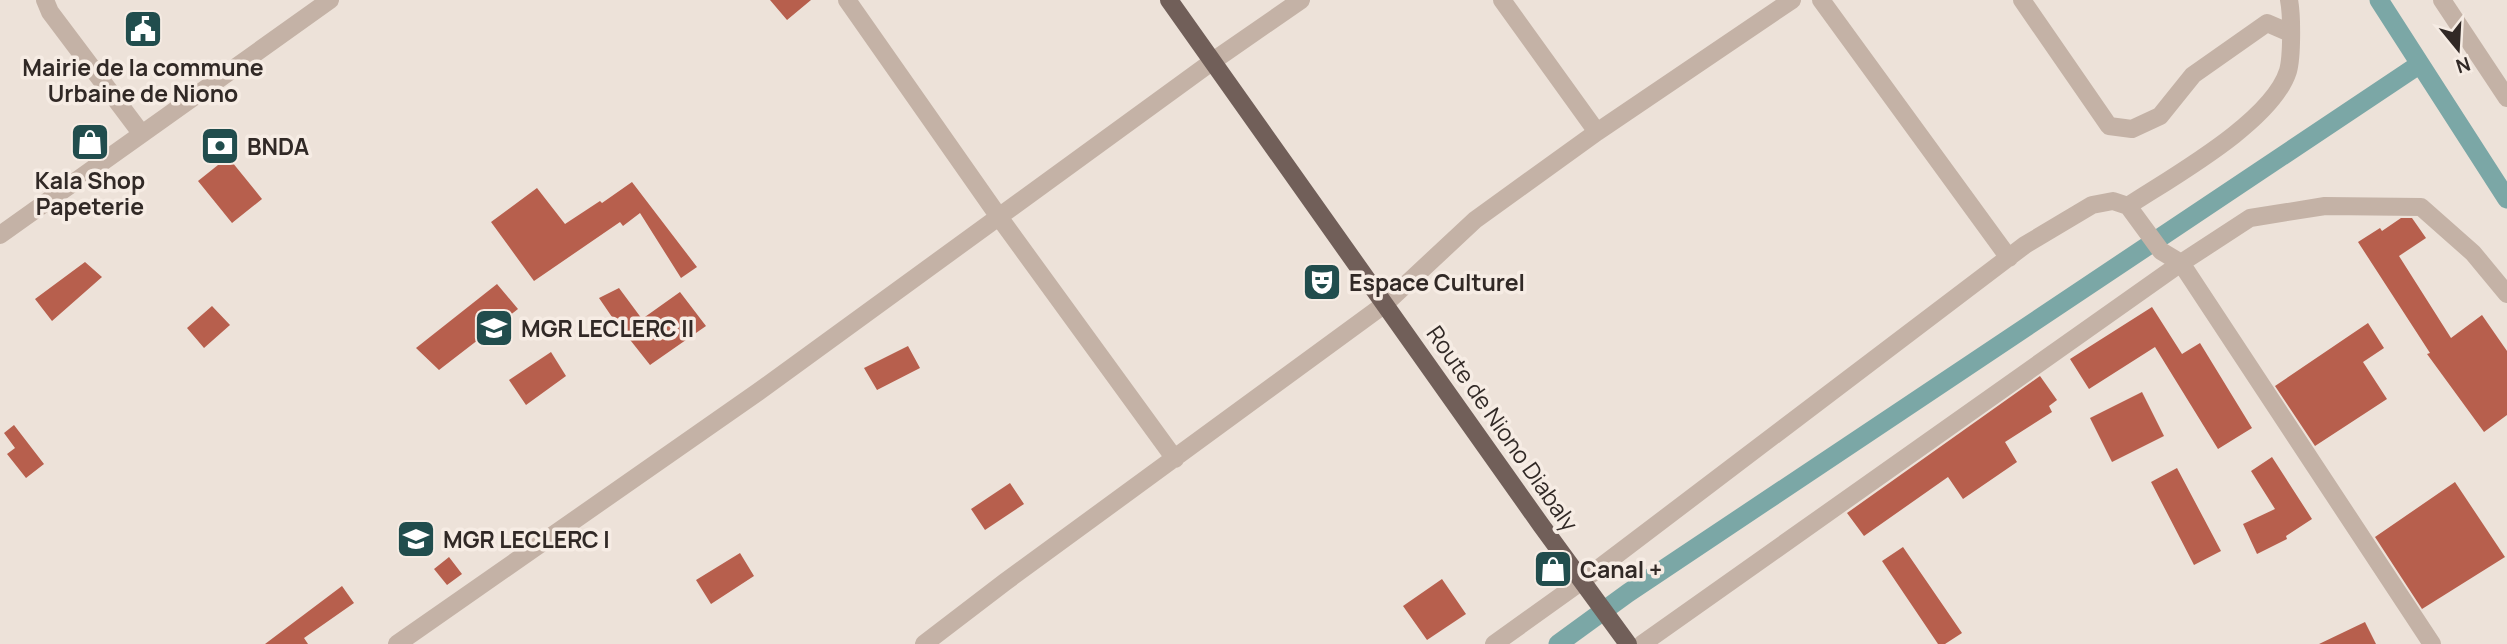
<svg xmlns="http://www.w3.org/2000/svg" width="2507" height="644" viewBox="0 0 2507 644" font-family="Manrope,sans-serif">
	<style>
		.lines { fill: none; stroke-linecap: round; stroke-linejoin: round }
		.canal { stroke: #7ba7a6; stroke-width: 19 }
		.building { fill: #b75f4d }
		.minor { stroke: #c4b2a6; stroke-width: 18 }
		.major { stroke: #715f59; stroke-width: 18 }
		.labels { text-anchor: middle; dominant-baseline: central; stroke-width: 7; stroke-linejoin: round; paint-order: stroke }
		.poi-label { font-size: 23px; font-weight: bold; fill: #312926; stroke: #f6ece4; text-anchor: start }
		.street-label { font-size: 23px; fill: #312926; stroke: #f6ece4 }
	</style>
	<rect width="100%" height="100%" fill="#ede2d9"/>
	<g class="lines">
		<path class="canal" d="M2379,0L2507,199
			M1558,644L1628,593L2420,64"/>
	</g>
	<path class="building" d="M770,0H811L787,20Z
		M228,157L262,199L232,223L198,181Z
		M632,182L697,267L681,278L640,213L623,226L620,222L534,281L491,222L537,188L565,224L600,201L602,203Z
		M2401,218H2412L2426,238L2399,256L2451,338L2482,315L2507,351V415L2484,432L2427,354L2430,353L2358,242L2380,228L2382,231Z
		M85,262L102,277L52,321L35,299Z
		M497,284L518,309L439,370L416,348Z
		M619,288L642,319L680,292L706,326L650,365L612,317L599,298Z
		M212,306L230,325L204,348L187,328Z
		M2152,307L2182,354L2200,343L2252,428L2218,449L2155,347L2089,389L2070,359Z
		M2368,323L2384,348L2363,362L2387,399L2315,446L2275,386Z
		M908,346L920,368L877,390L864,368Z
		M551,352L566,376L526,405L509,380Z
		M2040,376L2057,400L2049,406L2052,412L2005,442L2017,462L1963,499L1948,477L1864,536L1847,513Z
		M2142,392L2164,436L2112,462L2090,418Z
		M14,425L44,464L26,478L7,454L15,448L4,433Z
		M2272,457L2312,519L2286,536L2287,539L2257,554L2243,524L2275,509L2251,471Z
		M2177,468L2221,551L2194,565L2151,482Z
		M2455,482L2505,557L2422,609L2375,537Z
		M1010,483L1024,504L985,530L971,509Z
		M1903,547L1962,633L1945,644H1938L1882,561Z
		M740,553L754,576L711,604L696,580Z
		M449,557L462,574L447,585L434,569Z
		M1442,579L1466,614L1427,640L1403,606Z
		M342,586L354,603L304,638L308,644H265Z
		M2365,622L2376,644H2319Z"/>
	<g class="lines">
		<path class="minor" d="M45,0L50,12L141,133
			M847,0L999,217L1175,459
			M1502,0L1597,132
			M1821,0L2009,258
			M2022,0L2109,126L2132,129L2160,116L2193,75L2267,23L2290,33
			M2442,0L2507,98
			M2128,206C2172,177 2272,122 2288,71C2292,57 2292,15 2289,0
			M0,235L330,0
			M397,644L758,392L1213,61L1301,0
			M924,644L1005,582L1385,304L1475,220L1597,132L1792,0
			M1494,644L1582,581L2025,245L2092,205L2113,201L2128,206L2161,251L2181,263L2432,644
			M1642,644L2181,263L2250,218L2325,206L2421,207L2473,253L2507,294"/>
		<path class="major" d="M1169,0L1541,525L1628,644"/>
	</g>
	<defs>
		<g id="civic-square" transform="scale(2.0125)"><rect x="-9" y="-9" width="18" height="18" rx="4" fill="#214d4d" stroke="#f6ece4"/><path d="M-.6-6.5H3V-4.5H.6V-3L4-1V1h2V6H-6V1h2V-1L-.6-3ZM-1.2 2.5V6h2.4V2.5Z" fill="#fff"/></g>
		<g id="shop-square" transform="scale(2.0125)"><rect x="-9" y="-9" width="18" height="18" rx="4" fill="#214d4d" stroke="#f6ece4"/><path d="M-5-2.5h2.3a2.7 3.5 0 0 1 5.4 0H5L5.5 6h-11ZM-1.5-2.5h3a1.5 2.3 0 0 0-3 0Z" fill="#fff"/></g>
		<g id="bank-square" transform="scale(2.0125)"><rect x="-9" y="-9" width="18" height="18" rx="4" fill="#214d4d" stroke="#f6ece4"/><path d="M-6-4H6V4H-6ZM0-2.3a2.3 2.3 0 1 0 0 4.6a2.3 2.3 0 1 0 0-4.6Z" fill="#fff"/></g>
		<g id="theatre-square" transform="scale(2.0125)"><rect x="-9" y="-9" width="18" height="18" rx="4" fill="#214d4d" stroke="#f6ece4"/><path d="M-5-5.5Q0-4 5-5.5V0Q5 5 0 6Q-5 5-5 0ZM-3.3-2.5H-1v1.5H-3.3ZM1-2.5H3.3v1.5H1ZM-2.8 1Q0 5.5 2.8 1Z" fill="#fff"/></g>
		<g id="school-square" transform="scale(2.0125)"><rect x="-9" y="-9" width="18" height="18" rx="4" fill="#214d4d" stroke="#f6ece4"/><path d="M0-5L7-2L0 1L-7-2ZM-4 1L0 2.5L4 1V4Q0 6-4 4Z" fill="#fff"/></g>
	</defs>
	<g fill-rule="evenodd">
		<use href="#civic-square" x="143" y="29"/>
		<use href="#shop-square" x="90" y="142"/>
		<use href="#bank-square" x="220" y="146"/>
		<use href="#theatre-square" x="1322" y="282"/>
		<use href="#school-square" x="494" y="328"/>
		<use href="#school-square" x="416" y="539"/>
		<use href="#shop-square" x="1553" y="569"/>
	</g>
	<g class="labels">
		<g class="poi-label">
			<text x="143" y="67" text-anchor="middle">Mairie de la commune<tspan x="143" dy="26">Urbaine de Niono</tspan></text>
			<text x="247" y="146">BNDA</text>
			<text x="90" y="180" text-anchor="middle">Kala Shop<tspan x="90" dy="26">Papeterie</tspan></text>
			<text x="1349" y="282">Espace Culturel</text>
			<text x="521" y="328">MGR LECLERC II</text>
			<text x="443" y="539">MGR LECLERC I</text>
			<text x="1580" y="569">Canal +</text>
		</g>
		<g class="street-label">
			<text transform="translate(1503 428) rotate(55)">Route de Niono Diabaly</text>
		</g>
	</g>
	<g transform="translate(2458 49) rotate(162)" stroke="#f6ece4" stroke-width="5" paint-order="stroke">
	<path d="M0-5L12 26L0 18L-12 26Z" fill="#312926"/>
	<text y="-10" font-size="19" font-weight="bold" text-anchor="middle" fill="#312926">N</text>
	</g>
</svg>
